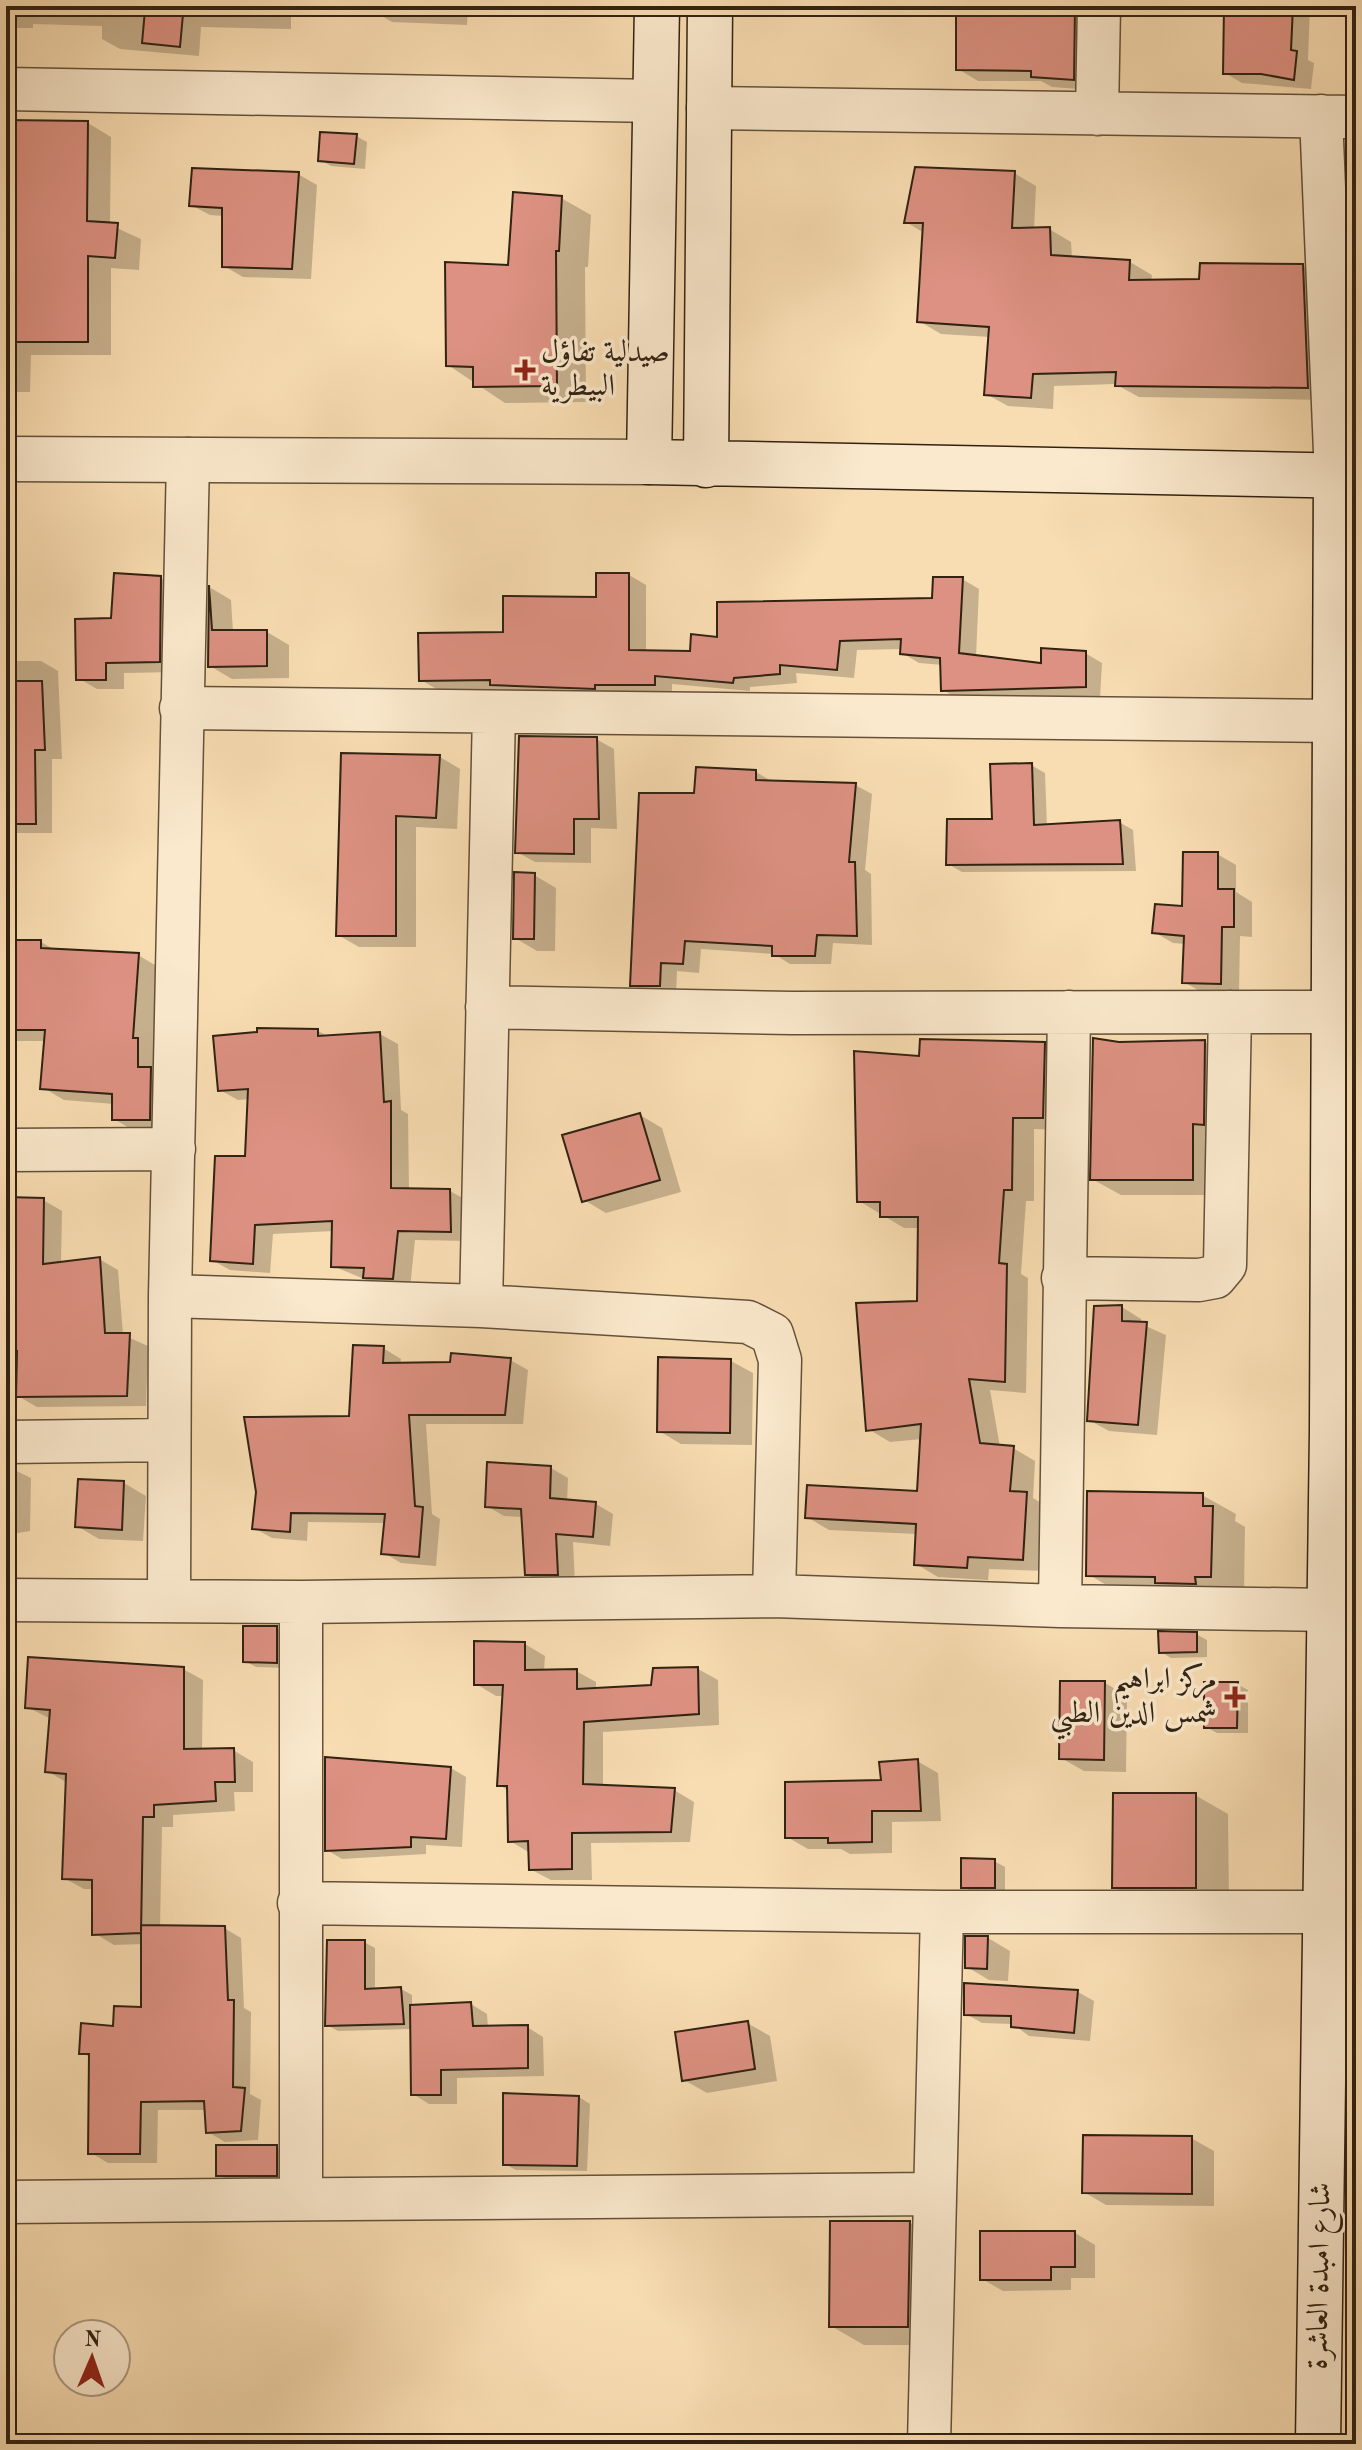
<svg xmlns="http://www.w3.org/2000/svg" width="1362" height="2450" viewBox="0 0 1362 2450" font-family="'Old Standard TT',Amiri,serif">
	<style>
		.shadow { fill: #0003 }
		.building { fill: #dd9182; stroke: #312212; stroke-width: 2 }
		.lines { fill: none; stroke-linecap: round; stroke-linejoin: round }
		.minor-casing { stroke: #63513a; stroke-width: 45 }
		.tertiary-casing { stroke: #63513a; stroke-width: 47 }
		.secondary-casing { stroke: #312212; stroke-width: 47 }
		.minor { stroke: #fbe9cd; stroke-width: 42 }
		.tertiary { stroke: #fbe9cd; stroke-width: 44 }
		.secondary { stroke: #fbe9cd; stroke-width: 44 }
		.poi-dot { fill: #8f2418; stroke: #fbe9cd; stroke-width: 3 }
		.labels { text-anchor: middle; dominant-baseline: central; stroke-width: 7; stroke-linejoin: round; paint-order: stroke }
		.poi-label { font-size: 30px; fill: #312212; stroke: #fbe9cd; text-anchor: start }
		.street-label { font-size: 30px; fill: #312212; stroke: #fbe9cd }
	</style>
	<rect width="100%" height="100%" fill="#f9ddb2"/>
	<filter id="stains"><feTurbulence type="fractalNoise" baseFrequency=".0025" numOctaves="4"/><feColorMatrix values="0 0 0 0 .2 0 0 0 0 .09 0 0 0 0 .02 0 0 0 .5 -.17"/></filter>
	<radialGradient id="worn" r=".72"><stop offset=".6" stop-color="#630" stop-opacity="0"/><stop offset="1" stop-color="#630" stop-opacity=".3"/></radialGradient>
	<path class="shadow" d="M6,6H291V29L201,27L199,56L120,49L102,39V26L33,24V28H6Z
		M356,6H468L467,25L392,22L373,11V7Z
		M953,6H1097L1093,90L1052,87L1041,81H978L958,69V14Z
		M1226,6H1310L1308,60L1314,63L1311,89L1242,83L1225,73Z
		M6,122L88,123L111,137L110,225L141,239L139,270L111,268V355H31L30,392H6Z
		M356,136L367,142L365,169L331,166L320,160Z
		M1014,173L1036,186L1034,230L1049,229L1071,242L1072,258L1130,262L1152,275L1151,282L1200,281L1303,266L1325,279L1330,400L1139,397L1115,384L1054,386L1053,409L1008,406L986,394L990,337L941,334L919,321L924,233L906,222Z
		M298,174L317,185L311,279L243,277L224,266V216L210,215L191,205Z
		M561,198L591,215L588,267H585L586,402L505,403L448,365L510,267Z
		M1355,221H1356V261L1353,259Z
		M629,575L646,585V652L691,653L719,639L934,600L962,579L979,589L976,657L1043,665L1085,653L1102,663L1100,698L960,700L943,690V665L919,663L902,653V649L857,650L854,678L796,673L797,683L750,687V691L672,684V694H509L500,689L438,690L421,680L505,634L598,599Z
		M161,578L180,589L178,672L124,673V689H97L78,678L113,620Z
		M211,588L231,600L233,632H267L289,645V678L232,679L210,666Z
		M6,661H41L58,671L62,759H52V833H14L6,828Z
		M596,739L614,749L617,829L591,828V863L535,862L517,852Z
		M343,755L440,757L460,769L457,829L416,827V947H359L338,935Z
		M1031,765L1045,773L1047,826L1119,822L1133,830L1136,871L962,872L948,864L994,821Z
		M756,772L773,782L855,785L872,794L865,870L871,874L872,945L833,943L831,964H790L774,954L701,949L699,973L677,971L676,995L649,994L632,985L696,795Z
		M1217,854L1236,865V892L1252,902V937L1240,936L1239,993H1203L1184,982L1186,944L1173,943L1154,932L1184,909Z
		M534,875L556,888L555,951H537L515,938Z
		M6,942H41L55,950L138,955L160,968L171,1132H136L114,1119V1104L64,1100L42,1087L46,1041H6Z
		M318,1031L330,1037L380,1034L398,1044L401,1110L408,1114L409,1190L450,1191L468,1201V1241L415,1240L410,1288L383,1287L333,1266L334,1231L273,1234L270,1273L230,1270L212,1260L247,1158L250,1099L238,1100L220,1090Z
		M947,1039L1044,1044L1066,1057L1065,1130L1034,1129V1201H1026L1021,1274L1028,1278L1026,1393L990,1390L1000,1447L1013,1448L1035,1461L1033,1498L1048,1507L1045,1571L989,1569L988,1580L938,1577L916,1564L917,1534L829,1530L807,1517L919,1493L922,1439L890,1442L868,1429L919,1303L920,1228H904L859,1201L921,1058Z
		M1205,1042L1233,1059L1220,1195H1121L1092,1179L1119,1044Z
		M640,1115L662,1128L681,1192L606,1213L584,1200Z
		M6,1199L43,1200L62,1211L61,1263L99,1259L118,1270L123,1335L148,1346L146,1406L37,1407L18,1396L19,1359L6,1358Z
		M1122,1307L1141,1319V1324L1166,1335L1157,1435L1109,1431L1089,1420Z
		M383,1348L401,1359L400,1365L510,1360L528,1370L523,1424H426L432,1514L440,1519L436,1566L401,1563L384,1553L386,1523L308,1522L307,1541L272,1538L254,1528L351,1418Z
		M731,1361L753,1373L752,1445L681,1444L659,1431Z
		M6,1466L31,1478L30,1531L6,1535Z
		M551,1468L568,1478L567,1502L596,1504L613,1514L610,1546L573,1542L575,1584H544L527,1574L524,1517L504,1516L487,1506Z
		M124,1483L146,1496L143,1541L99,1539L77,1526Z
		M1202,1495L1236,1514L1235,1521L1245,1527L1244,1595L1121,1594L1088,1574Z
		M276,1628L287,1634V1668L256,1667L245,1661Z
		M1196,1634L1207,1640V1657L1171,1658L1161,1652Z
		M525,1644L545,1656L544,1671H576L596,1682V1690L653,1687L698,1669L718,1680L719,1725L603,1732V1787L674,1790L694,1802L690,1842L591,1843L592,1880H551L530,1869V1853L510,1841L509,1791L499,1785L505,1696H496L476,1684Z
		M183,1669L203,1680L202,1751L233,1750L253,1762V1792H234L235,1811L173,1815V1827H162L160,1927L224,1928L241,1938L244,2008L251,2012L250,2094L261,2100L258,2140L225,2142L208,2132L207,2110H158L157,2163H108L91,2153V2058L81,2052L143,2009V1944L114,1945L94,1933V1889H84L64,1878L66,1782L47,1771L51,1719L27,1707Z
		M1105,1683L1127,1696L1126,1772L1084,1771L1061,1758Z
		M1237,1684L1248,1690V1733H1217L1206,1727Z
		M917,1761L938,1773L941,1821L892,1822V1853L850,1854L841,1849H808L787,1837Z
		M451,1768L466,1777L462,1847L426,1845V1854L342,1859L327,1850Z
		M1195,1795L1228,1814L1229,1906H1147L1114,1887Z
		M994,1861L1005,1867V1893H974L963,1887Z
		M988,1938L1010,1951L1008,1981L989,1980L967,1967Z
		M364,1942L375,1948V1990L401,1989L412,1995V2007L471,2004L487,2014L488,2028L527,2027L543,2037L544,2076L457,2078V2104H429L413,2094L412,2029L338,2031L327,2025Z
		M1078,1992L1094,2001L1090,2041L1029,2036L1013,2024L982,2023L966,2014Z
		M747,2023L770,2036L777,2081L707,2093L684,2080Z
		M579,2097L590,2104L587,2171L516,2170L505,2164Z
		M1191,2138L1214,2151V2206L1106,2205L1084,2192Z
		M276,2147L299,2159V2187L241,2188L218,2175Z
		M910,2223L943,2242L941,2345H864L831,2326Z
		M1075,2233L1095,2245V2278H1071V2290L1003,2291L982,2279Z"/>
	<path class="building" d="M956,6H1075L1074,80L1031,77V71L956,70Z
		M1224,6H1293L1291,50L1297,51L1294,80L1261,74H1223Z
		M145,10L183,14L180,47L142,43Z
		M6,120L88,121L87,221L118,223L115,258L88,256V342H6Z
		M320,132L357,134L354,164L318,161Z
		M915,167L1015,171L1012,228L1050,227L1051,255L1130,260L1129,280L1199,279L1200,263L1303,264L1308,388L1115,386L1116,372L1033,374L1031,398L984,395L989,327L917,322L923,223H904Z
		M192,168L299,172L292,269L222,267V208L189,206Z
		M513,192L562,196L559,251H556L557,386L473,387V367L446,366L445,262L508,265Z
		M1351,265H1356V380Z
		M114,573L161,576L160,662L106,663V680H76L75,619L111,618Z
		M596,573H629V650L690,651L691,634L717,637V602L932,598L933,577H963L959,653L1041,663V648L1086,651V687L941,691L940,658L900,654L901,639L840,641L837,670L780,665V674L734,678L733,683L655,676V685H595V689L490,685V680L419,681L418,633L503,632V596L596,597Z
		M209,585L212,630H267V666L208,667Z
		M6,681H42L45,750H35L36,824H6Z
		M519,736L597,737L599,819H574V854L515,853Z
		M341,753L440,755L436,818L396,816V936H336Z
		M1032,763L1034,825L1120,820L1123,864L946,865L947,819H992L990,764Z
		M696,767L756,770V780L856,783L849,862H855L857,936L817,935L815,956H772V946L685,941L683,964L661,963L660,986H630L639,793H694Z
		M1183,852H1218V889H1234V927H1222L1221,984L1182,983L1184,936L1152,933L1155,904L1182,906Z
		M514,872L535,873L534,939H513Z
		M6,940H41V948L139,953L133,1038H138V1067H151L150,1120H112V1094L40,1089L45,1030H6Z
		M257,1028L318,1029V1036L380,1032L384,1102L391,1101V1188L450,1189L451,1232L398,1231L393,1279L363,1278L364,1268L331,1267L332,1221L255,1225L253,1264L210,1261L215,1156H245L248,1089L218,1091L213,1036L257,1032Z
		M1093,1038L1119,1042L1205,1040L1204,1125L1193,1124V1180H1090Z
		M920,1039L1045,1042L1043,1118H1013L1012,1190H1004L999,1263L1007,1264L1005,1382L969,1379L980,1443L1014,1446L1010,1491L1027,1492L1023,1560L968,1557L967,1568L914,1565L916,1524L805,1518L807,1485L917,1491L921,1424L866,1431L856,1303L917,1301L918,1217H880V1202H857L854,1051L919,1056Z
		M640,1113L660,1180L582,1202L562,1135Z
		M6,1197L44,1198L43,1264L100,1257L105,1333H130L127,1396L16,1397L17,1351L6,1350Z
		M1122,1305V1321L1147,1322L1138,1425L1087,1421L1094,1306Z
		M353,1345L384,1346L383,1363L450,1362L451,1353L511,1358L505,1415H409L415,1506L423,1507L419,1557L381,1554L385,1514L291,1513L290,1532L252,1529L256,1492L244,1417L349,1416Z
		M658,1357L731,1359L730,1433L657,1432Z
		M487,1462L551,1466L550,1498L596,1502L593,1537L556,1534L558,1575H525L521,1509L485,1507Z
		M78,1479L124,1481L122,1530L75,1527Z
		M1087,1491L1203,1493V1506H1213L1211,1577H1195L1196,1584L1155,1583V1577L1086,1576Z
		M243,1626H277V1663L243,1662Z
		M1158,1631L1197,1632V1652L1159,1653Z
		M474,1641L525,1642V1670L577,1669V1689L651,1685L653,1668L698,1667L699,1714L584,1722L583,1784L675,1788L671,1832L572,1833V1869L529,1870L528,1841L508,1842L507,1786H497L503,1685H474Z
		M28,1657L184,1667V1749L234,1748L235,1782H215L216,1801L154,1805V1817H143L141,1933L92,1935V1880L62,1879L66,1774L45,1772L50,1710L25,1708Z
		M1060,1681H1105L1104,1760L1059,1759Z
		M1204,1682H1238L1237,1728H1204Z
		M325,1757L451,1767L446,1839L411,1837V1847L325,1851Z
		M918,1759L921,1811H872V1842L828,1843V1838H785V1782L881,1780L879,1762Z
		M1113,1793H1196V1888H1112Z
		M961,1858L995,1859V1888H961Z
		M141,1925L225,1926L228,2000H234L233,2087L245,2088L241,2131L206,2133L204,2101L141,2102L140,2154H88L89,2054H79L81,2023L113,2026L114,2006L141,2007Z
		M965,1936H988L987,1969L965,1968Z
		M327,1940H365V1989L401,1987L404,2024L325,2026Z
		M964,1983L1078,1990L1074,2033L1011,2027V2016L964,2015Z
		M471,2002L473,2026L528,2025V2068L441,2070V2095H411L410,2005Z
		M748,2021L755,2069L682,2081L675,2032Z
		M503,2093L579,2096L577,2166L503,2165Z
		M1083,2135L1192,2136V2194L1082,2193Z
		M216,2145H277V2176H216Z
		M830,2221H910L908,2327H829Z
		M980,2231H1075V2267H1051V2280H980Z"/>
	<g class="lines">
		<g class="minor-casing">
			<path id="minor" d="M6,89L655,101
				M708,108L1356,117
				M1097,114L1099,6
				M1321,116L1336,476
				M181,708L1336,721
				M487,1007L792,1013L1334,1012
				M6,1150L174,1149
				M1063,1278L1199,1280L1215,1277L1225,1265L1230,1012
				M170,1296L481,1306L748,1322L772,1334L780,1360L774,1596
				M481,1306L494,712
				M6,1442L169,1440
				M169,1598L170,1296L188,459
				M6,1600L301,1602L774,1596L1060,1606L1330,1610
				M301,1602V2197
				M1060,1606L1069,1012
				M299,1903L942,1912H1326
				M6,2202L934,2194
				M929,2444L942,1912"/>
		</g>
		<g class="tertiary-casing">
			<path id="tertiary" d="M6,459L649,462"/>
		</g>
		<g class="secondary-casing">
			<path id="secondary" d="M657,6L649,462L1356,476
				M706,465L710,6
				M1318,2444L1332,1430L1336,476"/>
		</g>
		<use href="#minor" class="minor"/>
		<use href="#tertiary" class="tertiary"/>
		<use href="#secondary" class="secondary"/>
	</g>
	<g class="poi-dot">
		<path d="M521 358h8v8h8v8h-8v8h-8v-8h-8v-8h8z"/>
		<path d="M1231 1685h8v8h8v8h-8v8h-8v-8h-8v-8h8z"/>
	</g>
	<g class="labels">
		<g class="poi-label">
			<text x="541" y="353">صيدلية تفاؤل<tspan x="541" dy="34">البيطرية</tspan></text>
			<text x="1217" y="1680" text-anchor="end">مركز ابراهيم<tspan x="1217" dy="34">شمس الدين الطبي</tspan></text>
		</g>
		<g class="street-label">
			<text transform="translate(1320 2276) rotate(-89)">شارع امبدة العاشرة</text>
		</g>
	</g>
	<rect width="1362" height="2450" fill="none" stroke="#f9ddb2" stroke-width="32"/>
	<rect x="8" y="8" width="1346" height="2434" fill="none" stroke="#312212" stroke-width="4"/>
	<rect x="16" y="16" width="1330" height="2418" fill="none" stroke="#312212" stroke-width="2"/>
	<g transform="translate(92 2358) rotate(2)"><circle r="38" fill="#fbe9cd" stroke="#aa9982" stroke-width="2"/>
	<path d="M0-6L14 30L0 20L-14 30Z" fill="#8f2418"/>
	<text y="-12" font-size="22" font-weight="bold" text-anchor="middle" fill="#312212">N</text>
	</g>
	<rect width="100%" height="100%" filter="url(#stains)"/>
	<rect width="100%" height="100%" fill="url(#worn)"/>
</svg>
